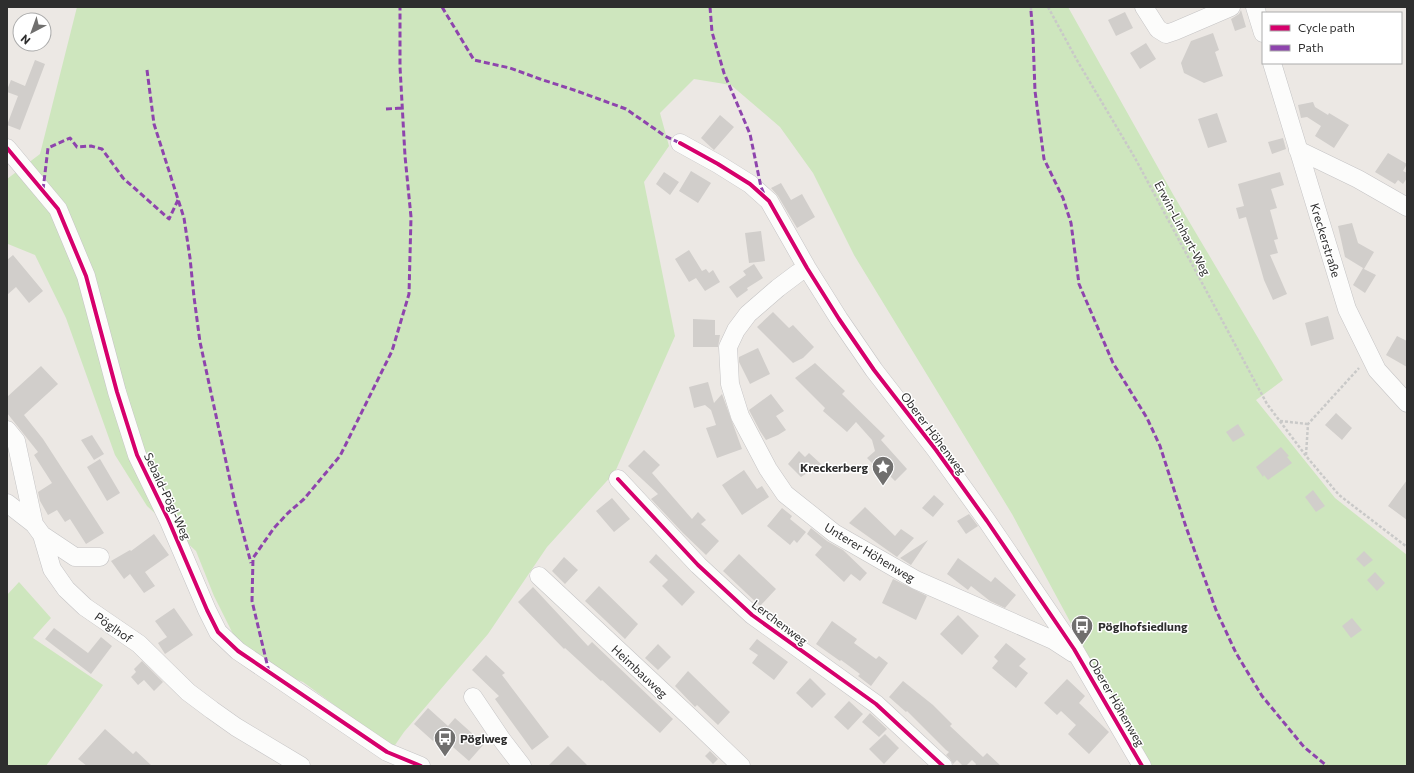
<svg xmlns="http://www.w3.org/2000/svg" width="1414" height="773" viewBox="0 0 1414 773" font-family="Commissioner,sans-serif">
	<style>
		.green { fill: #cee6be }
		.building { fill: #d1cecb }
		.lines { fill: none; stroke-linecap: round; stroke-linejoin: round }
		.minor-casing { stroke: #c5c4c5; stroke-width: 19 }
		.path { stroke: #c9c9c8; stroke-width: 2.5; stroke-dasharray: 3 2; stroke-linecap: butt }
		.minor { stroke: #fcfcfb; stroke-width: 18 }
		.quiet { stroke: #8e44ad; stroke-width: 3; stroke-dasharray: 6 3; stroke-linecap: butt }
		.cycleway-casing { stroke: #fff; stroke-width: 6 }
		.cycleway { stroke: #d6006c; stroke-width: 4 }
		.labels { text-anchor: middle; dominant-baseline: central; stroke-width: 3; stroke-linejoin: round; paint-order: stroke }
		.street-label { font-size: 12px; fill: #2e2e2e; stroke: #fff }
		.poi-label { font-size: 12px; font-weight: bold; fill: #2e2e2e; stroke: #fff; text-anchor: start }
	</style>
	<rect width="100%" height="100%" fill="#ece8e4"/>
	<path class="green" d="M77,7H1068L1174,196L1283,380L1256,400L1335,498L1407,555V766H1148L1012,514L854,255L813,173L780,127L731,85L694,79L660,113L669,146L644,182L675,336L615,472L547,547L488,634L404,732L393,748L303,682L277,672L254,654L233,634L214,596L196,551L147,506L115,455L66,318L35,255L8,244L7,245V179L40,154Z
		M19,582L51,618L33,638L103,685L46,766H7V595Z"/>
	<path class="building" d="M1241,10L1246,27L1235,31L1231,19L1239,14Z
		M1125,12L1133,28L1116,36L1108,20Z
		M1213,33L1219,50L1215,52L1223,76L1204,83L1184,73L1181,63L1191,41Z
		M1146,43L1156,59L1140,69L1130,53Z
		M35,60L45,64L20,130L7,125L18,96L7,92V90L11,80L25,86Z
		M1313,102L1315,107L1328,115L1329,113L1349,125L1334,148L1315,136L1321,126L1307,117L1301,118L1298,105Z
		M1217,113L1227,142L1208,148L1198,119Z
		M720,115L734,127L714,150L701,138Z
		M1283,138L1286,149L1272,154L1268,142Z
		M1388,153L1407,164L1403,171L1407,173V178L1403,184L1398,180L1395,184L1375,172Z
		M691,171L711,183L698,203L679,191Z
		M664,172L679,182L670,195L656,184Z
		M1280,172L1284,185L1271,189L1277,208L1270,210L1278,239L1274,240L1278,253L1270,255L1287,294L1273,300L1264,280L1246,217L1239,219L1236,208L1244,206L1238,184Z
		M781,183L791,200L802,194L815,217L797,228L778,196L771,188Z
		M1352,223L1358,243L1374,252L1364,269L1376,275L1365,293L1353,285L1363,268L1345,257L1338,226Z
		M761,231L765,261L749,263L745,233Z
		M689,250L702,271L706,269L709,273L713,270L720,282L705,291L696,278L689,282L675,259Z
		M13,255L43,291L29,303L16,287L7,295V260Z
		M754,264L763,278L747,288L748,290L737,298L729,287L746,275L743,271Z
		M773,312L789,328L793,325L814,347L803,358L793,363L757,327Z
		M1328,316L1334,339L1311,346L1305,323Z
		M693,319L715,320V335H720L718,347H693Z
		M1397,336L1407,341V367L1386,355Z
		M758,348L770,374L750,384L739,362V357Z
		M815,363L845,391L842,394L885,436L881,440L907,469L895,481L884,470L881,472L867,458L875,451L872,440L856,422L847,432L823,411L825,408L795,378Z
		M41,366L58,384L24,415L43,439L104,533L86,544L70,519L65,522L57,510L48,515L40,501L38,492L52,483L34,455L38,452L7,413V397Z
		M708,382L714,403L722,394L742,449L717,458L706,428L716,425L711,410L705,405L694,408L689,387Z
		M771,394L784,411L776,416L786,430L778,435L766,440L760,431L749,410Z
		M1336,413L1352,428L1342,440L1325,425Z
		M1238,424L1245,435L1233,442L1226,432Z
		M92,435L104,454L94,460L81,440Z
		M1281,447L1289,456L1287,457L1292,463L1268,480L1264,475L1263,477L1256,467Z
		M644,450L660,465L652,473L692,519L698,512L706,520L701,524L719,541L706,555L683,533L651,499L658,494L628,466Z
		M799,451L805,457L809,453L821,464L801,477L788,464Z
		M100,459L120,493L107,501L87,467Z
		M744,470L757,489L762,486L769,497L742,515L722,485Z
		M1407,480V520L1388,506Z
		M1313,490L1325,506L1316,512L1305,497Z
		M934,495L944,504L933,517L922,508Z
		M612,498L630,519L614,532L596,511Z
		M865,507L895,536L901,529L914,538L897,557L849,523Z
		M782,508L792,516L790,519L806,532L797,543L794,540L790,545L767,526Z
		M969,514L978,526L966,534L957,521Z
		M811,528L827,541L843,550L867,573L860,581L851,574L844,582L815,555L822,547L807,534Z
		M154,534L169,555L145,572L155,586L144,593L130,574L124,579L111,561L130,550L131,551Z
		M928,540L911,565L900,558Z
		M1364,551L1373,560L1364,567L1356,559Z
		M656,554L695,592L682,606L662,586L668,580L649,562Z
		M739,554L776,589L760,606L723,571Z
		M564,557L578,570L565,584L552,571Z
		M958,558L991,582L995,577L1016,595L1005,608L990,601L971,586L968,590L947,574Z
		M1375,572L1385,583L1377,591L1367,580Z
		M893,579L927,596L916,620L882,603Z
		M599,586L638,624L625,639L585,601Z
		M533,587L588,646L592,642L673,719L660,733L602,680L601,681L565,648L564,649L518,602Z
		M174,608L193,635L165,654L158,643L167,637L155,621Z
		M958,615L979,636L962,655L940,634Z
		M1352,618L1362,630L1351,638L1342,626Z
		M832,621L857,639L854,643L876,659L879,656L888,663L871,686L858,676L860,674L841,660L840,661L816,644Z
		M54,628L88,653L101,637L112,646L91,674L45,639Z
		M757,639L788,662L774,680L752,663L758,655L749,649Z
		M1006,643L1026,659L1019,666L1028,673L1016,688L992,668L998,661L994,657Z
		M658,644L671,657L658,670L645,658Z
		M486,655L505,673L502,675L549,737L532,750L495,699L499,696L472,670Z
		M142,661L163,682L154,691L144,680L138,685L131,677L136,672L134,669Z
		M688,671L730,712L718,725L697,705L695,707L675,686Z
		M810,678L826,694L812,708L796,693Z
		M1067,679L1085,696L1079,703L1109,732L1089,754L1068,734L1076,725L1061,711L1057,715L1044,703Z
		M903,681L933,705L952,724L950,726L983,757L987,753L1001,766H975L976,764L972,760L966,766H963L957,760L953,764L950,759L946,755L949,752L946,750L907,711L906,712L889,697Z
		M849,701L863,714L848,730L834,717Z
		M428,708L448,726L455,718L484,744L469,761L438,734L433,741L414,724Z
		M870,713L887,729L879,737L862,722Z
		M105,729L133,754L136,751L152,766H87L78,759Z
		M885,734L899,748L884,764L869,749Z
		M568,746L588,766H548Z
		M710,751L718,759L713,764L705,756Z"/>
	<g class="lines">
		<g class="minor-casing">
			<path id="minor" d="M1144,7L1158,29L1166,34L1175,31L1231,7
				M1255,7L1263,33
				M1272,63L1347,309L1377,370L1407,403
				M680,143L718,164L750,184L769,201L807,268L839,319L874,370L936,450L987,521L1074,649L1142,766
				M7,148L58,209L86,276L117,392L137,455L168,519L207,610L218,632L238,651L387,752L421,766
				M1298,150L1358,179L1407,207
				M807,268L798,273L778,288L748,314L736,330L728,347L730,384L740,416L768,469L785,494L834,533L916,580L1053,640L1073,653
				M7,430L16,441L34,524L42,535L52,569L66,589L85,607L139,644L188,692L212,710L236,727L301,766
				M618,479L698,565L752,615L876,704L943,766
				M7,503L34,524
				M42,535L75,557H100
				M539,576L691,718L741,766
				M473,697L502,740L522,766"/>
		</g>
		<path class="path" d="M1048,7L1078,62L1135,158L1267,404L1306,456L1339,495L1407,547
			M1031,11V7
			M1280,421L1308,424
			M1306,455L1308,424L1359,368"/>
		<use href="#minor" class="minor"/>
		<path class="quiet" d="M442,7L474,60L510,68L540,79L577,91L626,109L665,136L680,143
			M710,7L712,32L724,73L750,134L761,187L764,194
			M1031,11L1033,37L1035,91L1044,159L1063,198L1071,223L1079,284L1113,363L1147,418L1160,446L1186,527L1216,610L1236,653L1262,696L1304,747L1327,766
			M147,70L154,124L184,218L190,258L194,297L200,342L235,503L251,563
			M386,109L402,108
			M43,190L48,148L70,138L77,147L91,146L102,149L123,178L169,219L178,200
			M269,672L252,601L253,558L274,528L288,513L304,499L340,456L392,351L409,294L411,217L405,156L400,67V7"/>
		<g class="cycleway-casing">
			<path id="cycleway" d="M680,143L718,164L750,184L769,201L807,268L839,319L874,370L936,450L987,521L1074,649L1142,766
				M7,148L58,209L86,276L117,392L137,455L168,519L207,610L218,632L238,651L387,752L421,766
				M618,479L698,565L752,615L876,704L943,766"/>
		</g>
		<use href="#cycleway" class="cycleway"/>
	</g>
	<defs>
		<g id="sight-pin" transform="scale(1.15)"><path d="M0 17L-7.5 6A9.5 9.5 0 1 1 7.5 6Z" fill="#706f6e" stroke="#fff"/><path d="M0-6L1.8-2.2L6-1.7L2.9 1.2L3.7 5.4L0 3.3L-3.7 5.4L-2.9 1.2L-6-1.7L-1.8-2.2Z" fill="#fff"/></g>
		<g id="bus-pin" transform="scale(1.15)"><path d="M0 17L-7.5 6A9.5 9.5 0 1 1 7.5 6Z" fill="#706f6e" stroke="#fff"/><path d="M-5-6H5V4H4V6H2V4H-2V6H-4V4H-5ZM-3.5-4V0h7V-4ZM-3.5 1.2v1.5H-2V1.2ZM2 1.2v1.5H3.5V1.2Z" fill="#fff"/></g>
	</defs>
	<g fill-rule="evenodd">
		<use href="#sight-pin" x="883" y="467"/>
		<use href="#bus-pin" x="1082" y="626"/>
		<use href="#bus-pin" x="445" y="738"/>
	</g>
	<g class="labels">
		<g class="street-label">
			<text transform="translate(1183 228) rotate(62)">Erwin-Linhart-Weg</text>
			<text transform="translate(1326 240) rotate(73)">Kreckerstraße</text>
			<text transform="translate(934 433) rotate(53)">Oberer Höhenweg</text>
			<text transform="translate(168 496) rotate(65)">Sebald-Pögl-Weg</text>
			<text transform="translate(870 552) rotate(31)">Unterer Höhenweg</text>
			<text transform="translate(780 622) rotate(37)">Lerchenweg</text>
			<text transform="translate(114 627) rotate(35)">Pöglhof</text>
			<text transform="translate(640 671) rotate(43)">Heimbauweg</text>
			<text transform="translate(1117 702) rotate(60)">Oberer Höhenweg</text>
		</g>
		<g class="poi-label">
			<text x="868" y="467" text-anchor="end">Kreckerberg</text>
			<text x="1098" y="626">Pöglhofsiedlung</text>
			<text x="460" y="738">Pöglweg</text>
		</g>
	</g>
	<rect width="1414" height="773" fill="none" stroke="#2e2e2e" stroke-width="16"/>
	<rect x="1262" y="12" width="140" height="52" fill="#ffffff" stroke="#ababab"/>
	<rect x="1270" y="25" width="20" height="6" fill="#d6006c" stroke="#ababab"/>
	<text x="1298" y="32" font-size="12" fill="#2e2e2e">Cycle path</text>
	<rect x="1270" y="45" width="20" height="6" fill="#8e44ad" stroke="#ababab"/>
	<text x="1298" y="52" font-size="12" fill="#2e2e2e">Path</text>
	<g transform="translate(32 32) rotate(221)"><circle r="19" fill="#ffffff" stroke="#ababab"/>
	<path d="M0-3L7 15L0 10L-7 15Z" fill="#706f6e"/>
	<text y="-6" font-size="11" font-weight="bold" text-anchor="middle" fill="#2e2e2e">N</text>
	</g>
</svg>
